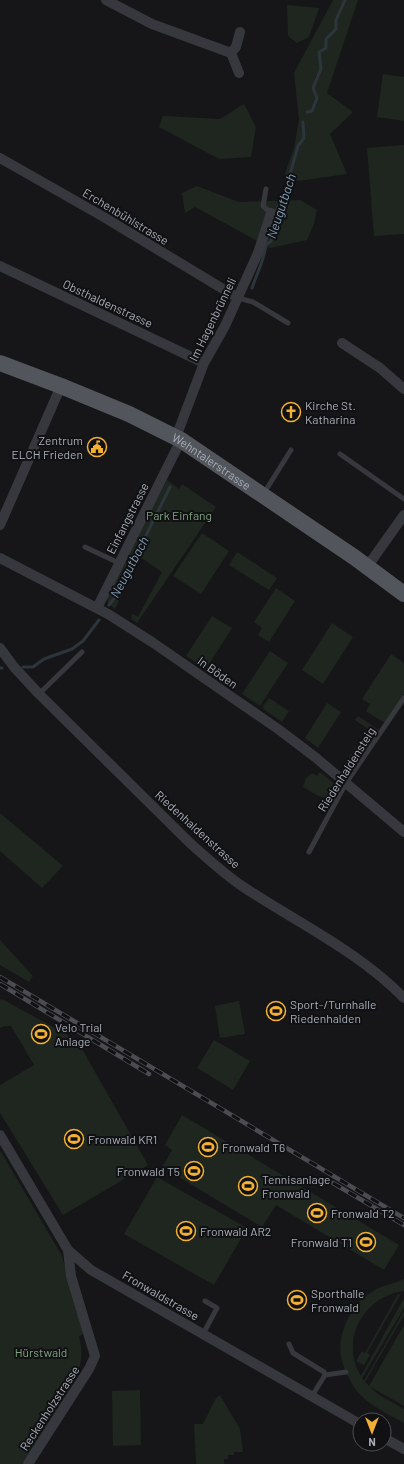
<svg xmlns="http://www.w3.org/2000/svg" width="404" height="1464" viewBox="0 0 404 1464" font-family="Barlow,sans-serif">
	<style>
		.green { fill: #1e261f }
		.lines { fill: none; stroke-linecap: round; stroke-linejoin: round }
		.stream { stroke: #2c353c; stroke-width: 3 }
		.lane { stroke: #37383d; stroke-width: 5 }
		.street { stroke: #37383d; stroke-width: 10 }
		.primary { stroke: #53555c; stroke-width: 16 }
		.rail-casing { stroke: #4a4c52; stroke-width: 4.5 }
		.rail { stroke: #111113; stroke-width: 3; stroke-dasharray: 9; stroke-linecap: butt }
		.labels { text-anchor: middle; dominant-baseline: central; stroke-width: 4; stroke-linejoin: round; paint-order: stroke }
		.street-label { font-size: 12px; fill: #a8adb8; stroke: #111113 }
		.poi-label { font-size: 12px; fill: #a8adb8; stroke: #111113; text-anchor: start }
		.park-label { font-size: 12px; fill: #7fa381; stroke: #111113 }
		.water-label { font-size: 13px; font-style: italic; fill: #7f9bb3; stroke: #111113 }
	</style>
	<rect width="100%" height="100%" fill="#161618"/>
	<path class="green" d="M333,0H358L327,93L353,112L330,134L347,174L298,181L284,176L294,148L299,120L294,73Z
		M287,5L319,8L309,37L297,43L288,36Z
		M383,74L404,77V121L377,117Z
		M244,104L256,127L251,157L219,159L159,127L163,116L220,119Z
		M404,145V234L374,236L367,148Z
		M197,186L239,202L300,200L317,210L314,224L307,240L270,248L195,207L185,213L182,193Z
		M167,480L179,489L182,484L216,507L137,623L132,619L131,616L133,614L138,617L162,572L140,557L115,609L108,603L107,597L137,536Z
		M202,533L229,551L201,594L173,576Z
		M237,552L277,578L269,590L229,565Z
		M276,588L295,601L269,642L258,635L262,628L254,622Z
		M212,616L232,628L206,669L186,656Z
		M332,623L353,637L323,684L302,670Z
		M270,651L288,663L260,706L242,694Z
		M391,654L404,663V694L385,723L366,711L370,704L362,699Z
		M269,698L289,711L282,722L262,708Z
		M327,703L341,712L318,748L305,738Z
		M358,716L379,730L352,771L344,765L368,729L355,720Z
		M320,772L337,786L331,798C321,800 311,791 303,787L306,778L312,773L317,776Z
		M0,813L63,866L42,888L0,851Z
		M0,940L33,976L29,982L0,965Z
		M2,999L77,1040L148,1165L63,1215L0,1113V1085L34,1065L11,1026H5L0,1028V1000Z
		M239,1001L245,1034L220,1038L215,1006Z
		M214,1040L250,1061L233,1090L197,1068Z
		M182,1115L399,1245L384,1270L276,1205L262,1227L162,1167L172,1150L165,1145Z
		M0,1150L62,1256L84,1334L79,1336C81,1344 82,1352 81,1360C76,1391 40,1437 23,1464H0Z
		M157,1177L247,1228L214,1285L124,1234Z
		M404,1279V1291C364,1296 339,1340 361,1376L404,1298V1308L362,1378L364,1381L404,1311V1315L365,1382L379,1395L404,1409V1423C388,1414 368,1405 356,1390C350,1381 343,1368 341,1357C337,1334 351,1305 370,1293C383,1284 392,1285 404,1279Z
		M398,1294L400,1295L367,1353L370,1355L364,1365L356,1361L362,1351L365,1353Z
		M404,1325V1406L369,1386Z
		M140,1390L141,1445L113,1446L112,1391Z
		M220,1395L240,1429L243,1452H234V1455H228V1459H224V1464H196L194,1424H203L216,1398Z"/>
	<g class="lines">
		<path class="stream" d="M307,112L312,111L317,98L313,88L321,69L319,52L326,48V39L336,29V20L345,0
			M252,288C257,273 264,261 266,245L271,241L276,212L280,201L288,188L289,178L298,146L304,138L303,122
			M109,605L116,596L170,487
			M23,667H33L44,659L72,649L83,641L99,620
			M0,668H2"/>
		<path class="lane" d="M266,189L263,206L271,213
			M238,298L253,302L288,323
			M340,454L404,499
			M264,493L291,450
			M85,547L119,563
			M39,694L82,652
			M309,852L346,783L404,698
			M203,1334L217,1308L205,1301
			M289,1344L293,1353L324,1372L325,1375L312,1396
			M325,1375L346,1372"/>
		<path class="street" d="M106,0L152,24L231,53L239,73
			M231,53L236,47L240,32
			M0,158L102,216L238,298
			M0,266L204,363
			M342,343L380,368L404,389
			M176,437L204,363L225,326L258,253L271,213
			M0,525L61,386
			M0,558L108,614L152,642L278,729L315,757L404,832
			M367,567L404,515
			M97,608L181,440
			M0,648L14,667L39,694L190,843C207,858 223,873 242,886C296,922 358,951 404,998
			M0,1135L68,1250L91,1270L360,1424
			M384,1438L404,1449
			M28,1464L89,1369L95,1356L71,1276L68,1250"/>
		<path class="primary" id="s1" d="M0,363L61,386L129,414L181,440L354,557L404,594"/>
		<g class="rail-casing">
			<path id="rail" d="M0,977L404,1218
				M0,984L149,1074
				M333,1183L404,1225"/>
		</g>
		<use href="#rail" class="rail"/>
	</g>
	<defs>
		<g id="church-ring" transform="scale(1)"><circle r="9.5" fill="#111113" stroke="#f2b134" stroke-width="1.5"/><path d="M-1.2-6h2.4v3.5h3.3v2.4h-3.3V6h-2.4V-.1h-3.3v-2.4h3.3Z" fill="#f2b134"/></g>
		<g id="civic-ring" transform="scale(1)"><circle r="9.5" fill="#111113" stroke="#f2b134" stroke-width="1.5"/><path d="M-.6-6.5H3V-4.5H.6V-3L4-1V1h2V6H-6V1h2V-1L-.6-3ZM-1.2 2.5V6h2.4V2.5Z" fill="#f2b134"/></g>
		<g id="stadium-ring" transform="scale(1)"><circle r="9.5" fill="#111113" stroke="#f2b134" stroke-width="1.5"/><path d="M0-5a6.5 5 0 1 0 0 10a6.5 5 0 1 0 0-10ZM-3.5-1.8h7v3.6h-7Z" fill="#f2b134"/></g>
	</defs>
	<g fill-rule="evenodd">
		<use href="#church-ring" x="291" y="412"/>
		<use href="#civic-ring" x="97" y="447"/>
		<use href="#stadium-ring" x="276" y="1011"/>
		<use href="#stadium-ring" x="41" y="1034"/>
		<use href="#stadium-ring" x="74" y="1139"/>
		<use href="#stadium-ring" x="208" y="1147"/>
		<use href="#stadium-ring" x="194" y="1171"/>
		<use href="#stadium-ring" x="248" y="1186"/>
		<use href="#stadium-ring" x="317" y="1213"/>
		<use href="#stadium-ring" x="186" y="1231"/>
		<use href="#stadium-ring" x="366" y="1242"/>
		<use href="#stadium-ring" x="297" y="1300"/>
	</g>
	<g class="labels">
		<g class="street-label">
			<text transform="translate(126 216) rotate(31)">Erchenbühlstrasse</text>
			<text transform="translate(108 303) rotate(25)">Obsthaldenstrasse</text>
			<text transform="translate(212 319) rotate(-64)">Im Hagenbrünneli</text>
			<text stroke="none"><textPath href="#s1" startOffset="234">Wehntalerstrasse</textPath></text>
			<text transform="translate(127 518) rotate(-63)">Einfangstrasse</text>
			<text transform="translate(218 672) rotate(35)">In Böden</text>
			<text transform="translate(346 769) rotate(-58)">Riedenhaldensteig</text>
			<text transform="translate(198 829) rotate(42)">Riedenhaldenstrasse</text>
			<text transform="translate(161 1295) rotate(30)">Fronwaldstrasse</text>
			<text transform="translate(49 1408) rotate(-57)">Reckenholzstrasse</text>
		</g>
		<g class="poi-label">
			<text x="305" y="405">Kirche St.<tspan x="305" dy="14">Katharina</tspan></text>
			<text x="83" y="440" text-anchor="end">Zentrum<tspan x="83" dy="14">ELCH Frieden</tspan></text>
			<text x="290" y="1004">Sport-/Turnhalle<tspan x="290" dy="14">Riedenhalden</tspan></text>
			<text x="55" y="1027">Velo Trial<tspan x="55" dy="14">Anlage</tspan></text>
			<text x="88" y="1139">Fronwald KR1</text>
			<text x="222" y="1147">Fronwald T6</text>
			<text x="180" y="1171" text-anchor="end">Fronwald T5</text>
			<text x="262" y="1179">Tennisanlage<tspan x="262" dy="14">Fronwald</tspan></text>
			<text x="331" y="1213">Fronwald T2</text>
			<text x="200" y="1231">Fronwald AR2</text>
			<text x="352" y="1242" text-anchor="end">Fronwald T1</text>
			<text x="311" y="1293">Sporthalle<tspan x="311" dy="14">Fronwald</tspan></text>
		</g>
		<g class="park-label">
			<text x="179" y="515">Park Einfang</text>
			<text x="41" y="1352">Hürstwald</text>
		</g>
		<g class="water-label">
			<text transform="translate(281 206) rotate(-72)">Neugutbach</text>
			<text transform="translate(129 567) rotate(-62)">Neugutbach</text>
		</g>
	</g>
	<g transform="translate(372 1432) rotate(180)"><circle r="19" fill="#111113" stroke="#4d4f55"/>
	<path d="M0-3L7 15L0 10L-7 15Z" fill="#f2b134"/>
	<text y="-6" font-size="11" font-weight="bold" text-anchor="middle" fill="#a8adb8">N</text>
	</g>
</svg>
